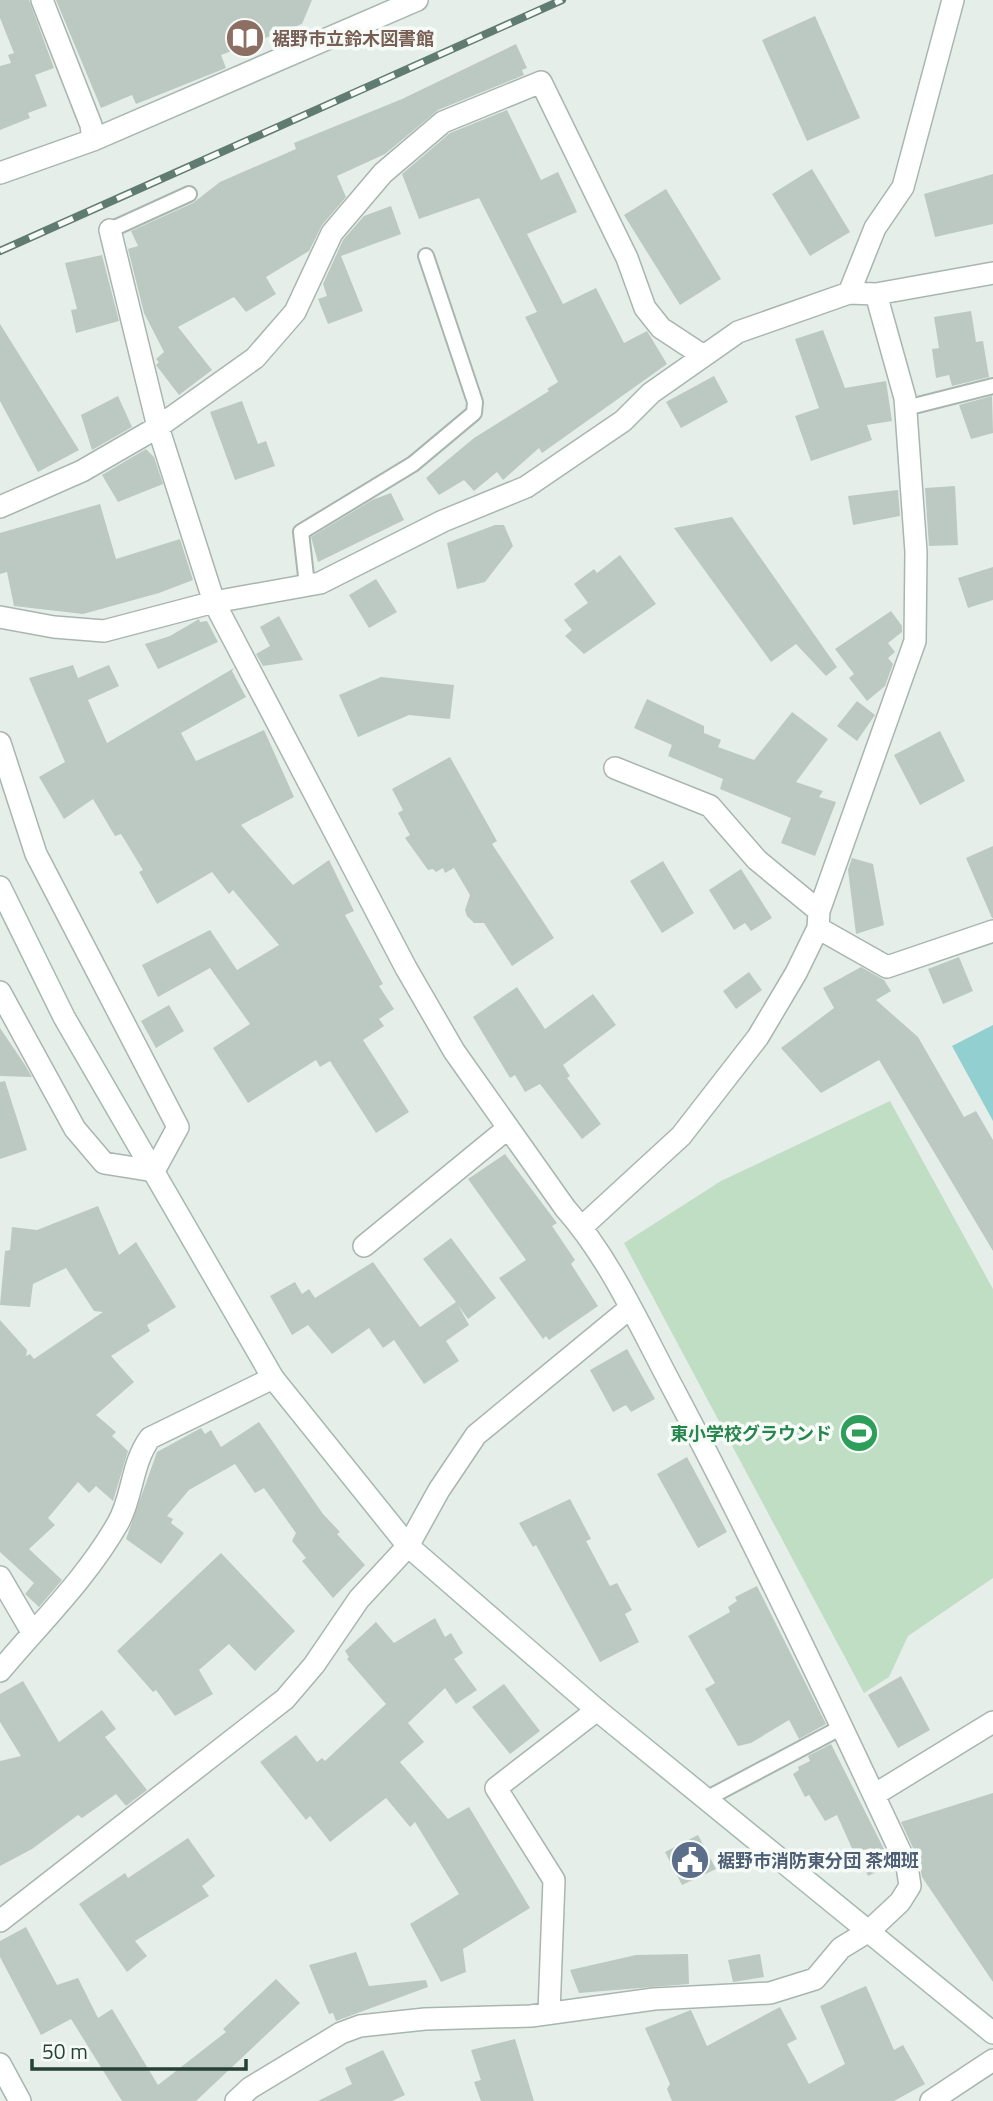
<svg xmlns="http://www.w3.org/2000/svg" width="993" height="2101" viewBox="0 0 993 2101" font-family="'Titillium Web','Noto Sans JP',sans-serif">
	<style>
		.green { fill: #c0dec4 }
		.water { fill: #91cfd1 }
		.building { fill: #bbc9c2 }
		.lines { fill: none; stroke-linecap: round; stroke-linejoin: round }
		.lane-casing { stroke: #a8b6b0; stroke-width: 18 }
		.street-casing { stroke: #a8b6b0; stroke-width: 24 }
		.secondary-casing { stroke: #a4bab0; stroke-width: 24 }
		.lane { stroke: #fff; stroke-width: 14 }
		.street { stroke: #fff; stroke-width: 21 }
		.secondary { stroke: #fff; stroke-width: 21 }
		.rail-casing { stroke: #607b71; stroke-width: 8 }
		.rail { stroke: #f7fbf8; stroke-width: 5; stroke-dasharray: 16; stroke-linecap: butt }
		.labels { text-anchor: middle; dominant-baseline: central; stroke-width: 7; stroke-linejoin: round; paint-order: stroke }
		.education-label { font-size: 18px; font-weight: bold; fill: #785e54; stroke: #f7fbf8; text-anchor: start }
		.leisure-label { font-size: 18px; font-weight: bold; fill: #27864d; stroke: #f7fbf8; text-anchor: end }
		.service-label { font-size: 18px; font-weight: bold; fill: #4e5e75; stroke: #f7fbf8; text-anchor: start }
	</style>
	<rect width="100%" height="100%" fill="#e6eeea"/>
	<path class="green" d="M890,1101L993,1289V1578L908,1636L889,1677L864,1693L624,1243L721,1181Z"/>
	<path class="water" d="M993,1025V1121L952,1046Z"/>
	<path class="building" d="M0,0H29L54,68L35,75L47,106L28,113L30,118L0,130V66L11,63L8,55L14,53L0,18Z
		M56,0H312L302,24L221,55L226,68L136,104L132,95L101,108Z
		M815,16L860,118L807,141L762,40Z
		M516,44L527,68L522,70L524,75L438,110L385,154L337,176L346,197L322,225L309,251L266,277L276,294L246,312L234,297L178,327L212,370L179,395L156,365L159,362L156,359L164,352L144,313L128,249L138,246L131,231L193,203L220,182L296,149L294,143L402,99Z
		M507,110L541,180L558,172L577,212L527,234L563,304L596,288L624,343L647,331L667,364L542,453L539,448L503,480L497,472L474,491L464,480L439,495L426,478L474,438L549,391L547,389L558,382L525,317L537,312L479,198L419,219L402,174L450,133Z
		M812,169L850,232L810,256L772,194Z
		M993,174V224L935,237L924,194Z
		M666,189L721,279L680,305L624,215Z
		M391,206L401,234L341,256L363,311L328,324L318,299L327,296L323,284L343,240L364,216Z
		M102,255L119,321L76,333L71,310L77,309L65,263Z
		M971,311L976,342L983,341L989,377L952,386L949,375L936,378L932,349L939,348L934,317Z
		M0,324L79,450L38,472L0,401Z
		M823,330L845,388L886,381L892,421L867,425L872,440L811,461L795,416L819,408L795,339Z
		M714,376L728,402L681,428L666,402Z
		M118,396L132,427L92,450L81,415Z
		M992,396L993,433L971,439L959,405Z
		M242,401L258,444L266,441L275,466L235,480L210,412Z
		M146,449L154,457L163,484L118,502L102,475Z
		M955,486L958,545L929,546L925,488Z
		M898,490L900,516L853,525L848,496Z
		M391,493L404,520L318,562L311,537L372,500Z
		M100,504L116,559L180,539L193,580L159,593L83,614L14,606L7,572L0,574V533Z
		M732,517L837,667L826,676L796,644L771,662L674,528Z
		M495,525H504L513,546L485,582L457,589L447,543Z
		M620,555L656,604L584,654L565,636L572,630L564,620L588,603L574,584L594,569L597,573Z
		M993,567V600L968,608L958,578Z
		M376,579L397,612L369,628L349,595Z
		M891,611L902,626V632L888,643L895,652L888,658L893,664L885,686L867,701L849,678L854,674L835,649Z
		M279,616L303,660L263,666L256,654L270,646L260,627Z
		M199,619L200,622L207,621L218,642L158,669L145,644L170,636Z
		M73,665L78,678L109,665L119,686L88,700L107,743L234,668L232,671L246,697L181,733L196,761L264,730L294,797L241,825L293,885L329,860L354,911L345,915L383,984L379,986L394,1009L379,1019L384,1026L363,1040L409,1112L376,1133L330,1061L320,1067L316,1060L248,1103L213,1048L250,1024L210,968L158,997L142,965L210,930L237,970L279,945L233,890L229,894L212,872L157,904L139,872L143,870L121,834L115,836L93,799L64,819L39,777L65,762L29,678Z
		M381,677L454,685L450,719L409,715L358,737L339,695Z
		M647,699L704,726V733L721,740L718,747L754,760L792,712L828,739L796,782L823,791L819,797L836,802L815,856L781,843L791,818L720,789L723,779L668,756L672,745L634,728Z
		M857,701L875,715L857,741L837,726Z
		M940,731L965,781L920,805L894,755Z
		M450,757L497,841L492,844L554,938L512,966L484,923H474L467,916L465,910L470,895L454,868L445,873L443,868L436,872L433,869L428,870L405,838L410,835L398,813L403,810L392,789Z
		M993,846V918H992L966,858Z
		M852,858L873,864L884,925L856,934L848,870Z
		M663,861L694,913L662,933L630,881Z
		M741,869L772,918L751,931L745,923L734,930L709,890Z
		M959,957L973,991L943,1004L928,969Z
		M861,967L884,980L891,991L876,1000L918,1037L964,1117L976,1111L993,1140V1251L879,1060L821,1093L781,1048L834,1008L823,988Z
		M749,972L762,990L736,1009L723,991Z
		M517,987L545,1029L593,994L616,1025L563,1065L570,1076L567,1078L601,1124L582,1139L540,1084L525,1092L515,1075L510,1078L473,1017Z
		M169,1005L184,1031L156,1048L141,1021Z
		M0,1028L25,1065L32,1077L0,1076Z
		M5,1081L27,1150L0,1159V1082Z
		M505,1154L557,1223L552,1226L575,1260L571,1264L598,1306L549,1340L546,1336L543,1339L499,1278L526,1260L468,1179Z
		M98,1206L119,1255L136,1242L176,1307L147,1325L150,1331L111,1356L134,1382L96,1415L116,1432L112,1436L128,1451L113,1501L96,1486L89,1493L78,1482L48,1518L55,1525L29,1549L62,1580L39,1607L25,1594L34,1583L0,1552V1320L27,1350L26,1356L30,1354L34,1359L103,1312L94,1311L66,1268L33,1284L30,1307L0,1305L5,1251L10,1250L12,1227L37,1230Z
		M451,1238L496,1298L468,1319L458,1305L469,1325L446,1341L459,1361L424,1384L394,1340L383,1348L369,1328L332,1354L308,1325L292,1335L270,1296L295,1282L302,1294L309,1289L315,1298L373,1262L420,1327L456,1302L423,1259Z
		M627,1349L655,1399L631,1412L626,1405L613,1412L590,1370Z
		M259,1422L323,1514L340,1532L337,1534L365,1565L333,1598L302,1561L306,1558L292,1541L296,1533L264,1488L255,1493L235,1464L189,1490L167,1516L173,1519L171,1523L184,1533L161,1564L126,1539L157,1452L201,1428L205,1434L211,1430L221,1447Z
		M687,1457L727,1532L698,1548L657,1474Z
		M570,1499L591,1539L586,1541L610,1586L617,1583L632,1610L625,1614L639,1642L600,1662L536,1545L533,1547L519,1523Z
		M221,1553L295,1631L255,1671L229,1644L199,1670L213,1694L175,1716L156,1690L153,1692L117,1651Z
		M757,1586L826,1724L799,1739L789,1720L751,1743L738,1746L705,1689L715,1683L688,1636L730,1612L728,1607L737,1601L735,1597Z
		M435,1618L445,1637L451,1633L463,1653L454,1659L477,1690L456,1704L445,1688L408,1723L424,1742L400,1762L448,1819L469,1807L530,1908L463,1949L466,1972L441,1982L410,1924L459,1894L415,1822L410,1827L386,1798L330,1842L310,1816L306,1820L260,1762L296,1735L317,1762L322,1758L325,1761L386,1704L347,1659L349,1657L345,1651L376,1622L394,1643Z
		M901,1676L930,1730L898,1748L868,1695Z
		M23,1681L59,1742L102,1710L116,1729L105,1737L147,1790L126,1806L116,1794L82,1818L78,1815L32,1849L0,1866V1761L21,1756L0,1722V1694Z
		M504,1684L540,1731L510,1754L472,1707Z
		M831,1744L892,1865L868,1876L862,1862L859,1864L837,1815L825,1821L809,1795L805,1797L793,1774L799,1770L798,1767L810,1761L808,1756Z
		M993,1793V1982L922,1877L919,1861L901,1822Z
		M698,1835L716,1869L682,1885L665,1852Z
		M188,1838L215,1876L202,1886L209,1896L135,1941L147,1956L127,1972L79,1904L125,1873L128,1878Z
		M26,1927L57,1985L78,1978L98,2018L112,2009L158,2085L226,2032L223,2029L276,1979L300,2003L196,2101H122L71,2019L41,2035L0,1957V1941Z
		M356,1952L369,1986L426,1980L428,1987L336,2021L333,2013L329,2014L309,1965Z
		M688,1954L689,1984L579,1993L570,1970L636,1955Z
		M760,1954L764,1977L733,1982L728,1960Z
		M866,1986L894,2050L903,2045L925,2084L894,2101H672L667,2089L670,2084L645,2028L691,2010L707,2046L780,2007L797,2039L787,2044L809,2084L845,2064L820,2006Z
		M515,2039L534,2101H481L474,2082L481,2080L471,2050Z
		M383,2050L405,2095L392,2101H318L352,2084L345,2068Z"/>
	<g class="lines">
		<g class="lane-casing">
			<path id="lane" d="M110,230L189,194
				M906,408L993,386
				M307,585L301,532L413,464L474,413L475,402L426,256
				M706,1799L842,1727"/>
		</g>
		<g class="street-casing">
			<path id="street" d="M42,0L91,125L93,140
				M0,173L93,140L417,0
				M110,230L158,427L214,602L406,968L454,1051L565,1208C612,1261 642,1331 676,1394C758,1549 833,1707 907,1866L910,1886L900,1902L869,1931L841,1948L815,1979L770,1993L654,1999L531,2016L425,2019L360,2026L341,2033L250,2088L236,2101
				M849,293L875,228L903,187L953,0
				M0,507L82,471L158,427L255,358L295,312L332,233L383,173L443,122L541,82L627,258L645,308L661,328L702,355
				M0,617L54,627L104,631L214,602L320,583L443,521L526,487L623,421L651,393L738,332L849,293L876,294L993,273
				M0,743L36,854L178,1127L154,1171L104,1163L75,1129L0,992
				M615,768L710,806L757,860L819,911
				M818,928L887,967L993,931
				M582,1227L681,1136L758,1037L796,973L818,928L819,911L915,641L916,552L905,398L876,294
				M364,1246L508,1128
				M0,1577L32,1632
				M0,1671C41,1622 86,1579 118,1523C133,1497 131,1464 150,1438L273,1378
				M874,1795L993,1722
				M0,1921L285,1699L314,1665L359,1599L408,1546L439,1490L476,1435L630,1308
				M549,2013L554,1880L496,1788L597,1710
				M0,2064L20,2101
				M931,2101L993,2060"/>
		</g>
		<g class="secondary-casing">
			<path id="secondary" d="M0,887L64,1017L273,1378L408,1546L597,1710L993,2033"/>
		</g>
		<use href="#lane" class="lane"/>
		<use href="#street" class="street"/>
		<use href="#secondary" class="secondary"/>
		<g class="rail-casing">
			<path id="rail" d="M0,251L562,0"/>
		</g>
		<use href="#rail" class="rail"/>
	</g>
	<defs>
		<g id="library-disc" transform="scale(2.0125)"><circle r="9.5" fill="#8d6e63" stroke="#f7fbf8"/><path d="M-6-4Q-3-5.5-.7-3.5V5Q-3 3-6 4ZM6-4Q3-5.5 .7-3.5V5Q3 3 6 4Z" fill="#fff"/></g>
		<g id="stadium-disc" transform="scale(2.0125)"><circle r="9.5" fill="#2e9e5b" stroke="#f7fbf8"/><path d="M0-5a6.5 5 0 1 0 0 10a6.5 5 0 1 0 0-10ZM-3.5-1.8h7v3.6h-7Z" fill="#fff"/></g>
		<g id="civic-disc" transform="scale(2.0125)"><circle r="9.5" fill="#5c6f8a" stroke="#f7fbf8"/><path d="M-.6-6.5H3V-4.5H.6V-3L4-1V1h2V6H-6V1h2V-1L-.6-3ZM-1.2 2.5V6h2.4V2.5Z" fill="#fff"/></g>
	</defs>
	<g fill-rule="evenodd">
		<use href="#library-disc" x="245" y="38"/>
		<use href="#stadium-disc" x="859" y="1433"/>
		<use href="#civic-disc" x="690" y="1860"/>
	</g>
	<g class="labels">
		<g class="education-label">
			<text x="272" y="38">裾野市立鈴木図書館</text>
		</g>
		<g class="leisure-label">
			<text x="832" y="1433">東小学校グラウンド</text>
		</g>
		<g class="service-label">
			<text x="717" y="1860">裾野市消防東分団 茶畑班</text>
		</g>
	</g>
	<path d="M32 2059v10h214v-10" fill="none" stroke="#254036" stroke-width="3.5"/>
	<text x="42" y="2059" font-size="21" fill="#254036" stroke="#f7fbf8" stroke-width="5" paint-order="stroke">50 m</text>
</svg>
